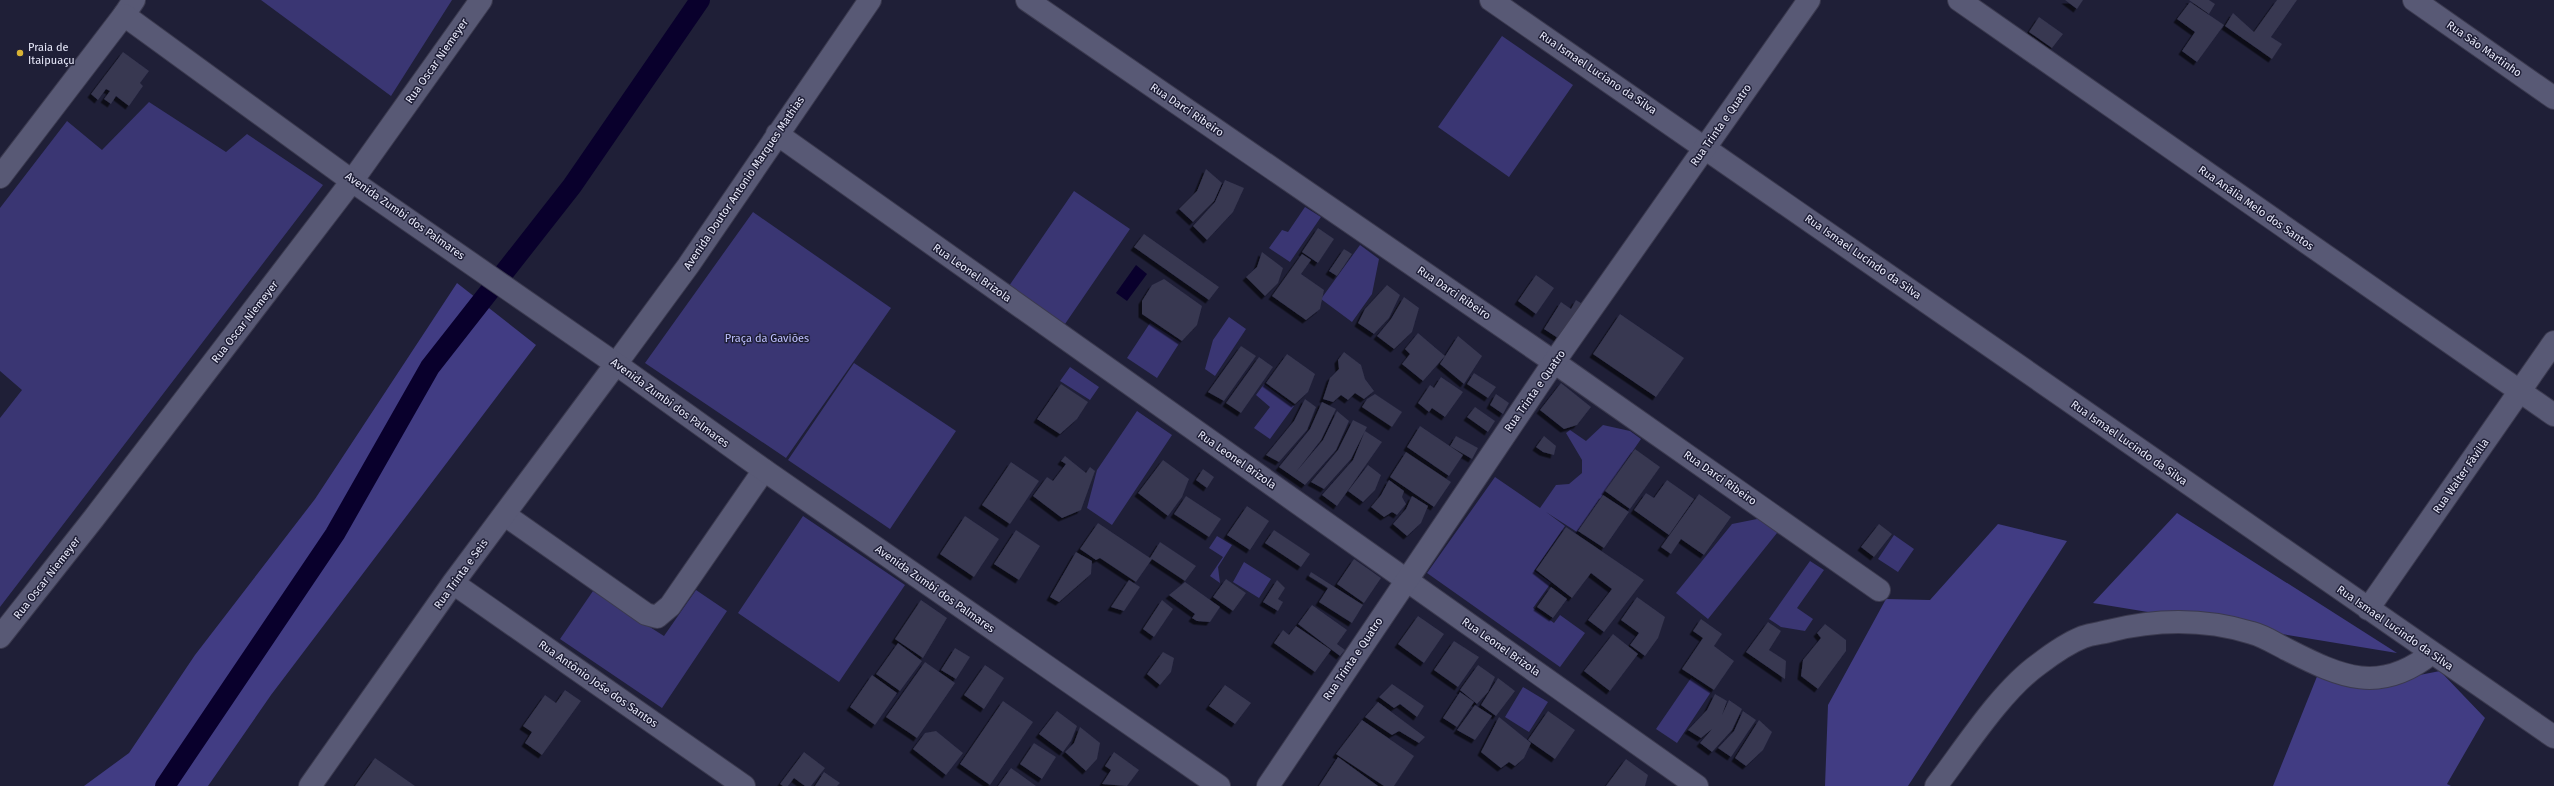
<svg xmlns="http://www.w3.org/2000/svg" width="2554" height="786" viewBox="0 0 2554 786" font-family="'Fira Sans',sans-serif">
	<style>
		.green { fill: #3a3673 }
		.forest { fill: #413c83 }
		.water { fill: #09002c }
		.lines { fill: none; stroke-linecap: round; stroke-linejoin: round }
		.canal { stroke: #09002c; stroke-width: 20 }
		.building { fill: #373751; filter: url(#shadow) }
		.minor-casing { stroke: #3b3a4f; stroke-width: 24 }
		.tertiary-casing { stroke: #3b3a4f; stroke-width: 24 }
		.minor { stroke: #585975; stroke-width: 22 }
		.tertiary { stroke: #585975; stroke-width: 22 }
		.poi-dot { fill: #d9b334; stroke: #1f1f37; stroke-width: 1.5 }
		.labels { text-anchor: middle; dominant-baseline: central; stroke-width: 3; stroke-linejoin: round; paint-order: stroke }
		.poi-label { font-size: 11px; fill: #e9eafb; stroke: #1f1f37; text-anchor: start }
		.street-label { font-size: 11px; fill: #e9eafb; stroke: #1f1f37 }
		.park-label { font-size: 11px; fill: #bec0fe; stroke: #1f1f37 }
	</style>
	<defs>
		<filter id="shadow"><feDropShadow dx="-3.5" dy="3.5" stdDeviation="0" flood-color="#0009"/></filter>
	</defs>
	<rect width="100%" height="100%" fill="#1f1f37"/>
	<path class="green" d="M261,0H452L391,96Z
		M1502,36L1573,85L1509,177L1438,127Z
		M149,102L226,152L247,134L323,185L0,607V418L22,390L0,371V208L67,121L102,150Z
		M1074,191L1130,229L1065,324L1009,286Z
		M1305,207L1321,217L1290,262L1269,248L1282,230L1288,232Z
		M753,212L891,308L786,458L645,363Z
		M1360,245L1379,259L1372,294L1352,322L1321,299Z
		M1229,317L1246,329L1215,376L1205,369L1213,340Z
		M1150,323L1180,342L1157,378L1127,358Z
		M854,363L956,431L890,529L788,460Z
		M1070,367L1099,387L1090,400L1060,381Z
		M1264,384L1294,406L1270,439L1254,428L1270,407L1256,395Z
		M1137,411L1172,435L1112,525L1087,508L1097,470Z
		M1603,425L1630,431L1641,439L1577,532L1546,512L1565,526L1534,571L1551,583L1533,608L1554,623L1560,615L1585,633L1560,667L1427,573L1495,477L1540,508L1556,485L1569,484L1582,473V460L1566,433L1570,430L1586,441Z
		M803,516L905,585L839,682L738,613Z
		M1767,517L1781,528L1708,619L1676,593L1732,524Z
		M1894,535L1914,549L1898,572L1878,559Z
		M1217,536L1232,545L1218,567L1220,583L1210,576L1223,557L1209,548Z
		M1810,561L1824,570L1797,608L1813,619L1805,631L1781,627L1769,619Z
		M1244,562L1271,579L1259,598L1233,582Z
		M696,590L727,611L662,708L560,639L593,591L664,636Z
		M1691,678L1711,692L1677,743L1656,729Z
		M1523,687L1548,702L1529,732L1505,717Z"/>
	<path class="forest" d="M457,283L536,345L271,695L208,786H84L129,753L195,655L315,499Z
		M2177,513L2397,653L2093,603Z
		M1998,524L2067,541L1908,786H1825L1828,705L1886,599L1930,600Z
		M2440,671L2485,718L2447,784L2451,786H2273L2318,674L2353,688Z"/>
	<path class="water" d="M1136,265L1147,274L1127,301L1116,293Z"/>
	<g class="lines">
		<path class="canal" d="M165,786L335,534L430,367L572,186L700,0"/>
	</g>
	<path class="building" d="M2065,0H2083L2077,9Z
		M2189,0H2209L2215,4L2209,14Z
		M2277,0H2297L2271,37L2282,44L2272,59L2225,26L2233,13L2254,32Z
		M2190,2L2224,25L2197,62L2182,51L2195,32L2177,19Z
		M2039,17L2063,34L2052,48L2029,32Z
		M123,52L149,71L140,83L143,86L129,106L116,96L111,104L104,99L110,91L106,89L98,100L91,94Z
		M1206,169L1222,183L1214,201L1193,222L1179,209L1197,191Z
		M1225,180L1244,188L1233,212L1207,240L1193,226L1215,202Z
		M1318,228L1334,239L1318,263L1302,252Z
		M1144,234L1219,287L1209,300L1134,247Z
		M1344,249L1352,254L1337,276L1329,271Z
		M1262,252L1283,268L1278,283L1265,296L1246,277L1257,267Z
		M1302,254L1311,260L1301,274L1324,290L1320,309L1306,320L1272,296Z
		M1536,275L1554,288L1536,314L1518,301Z
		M1164,279L1202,306L1197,325L1182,341L1142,314V301L1152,285Z
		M1387,285L1400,295L1389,318L1374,334L1358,323L1365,309Z
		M1404,297L1419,308L1412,332L1394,349L1377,336L1391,319Z
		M1576,300L1584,305L1561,340L1544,329L1561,302L1571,309Z
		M1620,314L1684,358L1656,397L1593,354Z
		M1418,333L1445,356L1423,381L1402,364L1410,354L1405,349Z
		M1458,336L1482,356L1464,384L1440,364Z
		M1241,346L1256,356L1224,401L1208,392Z
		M1344,352L1361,365L1365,379L1374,391L1364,399L1355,393L1348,400L1341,395L1333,402L1323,399L1330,378L1339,369L1338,360Z
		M1287,354L1315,374L1308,392L1295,404L1266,383Z
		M1259,357L1273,367L1241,413L1226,403Z
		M1474,373L1496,387L1488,398L1467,384Z
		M1441,377L1463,392L1445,417L1432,408L1429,412L1418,403L1430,385L1434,388Z
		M1561,383L1591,407L1577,425L1564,429L1540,410Z
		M1061,384L1088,402L1077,419L1060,434L1037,419Z
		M1375,394L1402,412L1392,427L1362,407L1367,399Z
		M1496,394L1509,403L1503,414L1490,405Z
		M1305,399L1316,407L1307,430L1279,462L1266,455L1294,421Z
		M1322,402L1336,409L1321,440L1296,472L1323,440L1337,411L1349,421L1336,450L1305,485L1279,467L1310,429Z
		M1475,407L1495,421L1488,432L1467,417Z
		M1353,420L1367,427L1351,459L1324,489L1311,482L1338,450Z
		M1420,426L1463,455L1449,476L1407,447Z
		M1365,431L1382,442L1337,506L1322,495L1353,460Z
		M1456,436L1478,448L1472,459L1450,446Z
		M1544,436L1556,446L1554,455L1543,452L1536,447Z
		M1635,449L1660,467L1630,509L1605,491Z
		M1406,452L1451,482L1434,507L1390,477Z
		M1065,456L1086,473L1090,467L1095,471L1081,510L1062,518L1033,496L1047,477L1053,481L1066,464L1061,461Z
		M1163,460L1189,479L1182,497L1168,516L1138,493Z
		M1011,462L1039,481L1010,524L982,505Z
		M1368,465L1381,475L1375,490L1363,502L1348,491Z
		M1203,469L1214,477L1207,488L1196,480Z
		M1389,480L1404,491L1402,497L1406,504L1397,515L1392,512L1384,517L1371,507L1381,495Z
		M1667,480L1694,499L1669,535L1634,510L1646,493L1654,498Z
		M1699,494L1731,517L1704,555L1681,539L1671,554L1661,547Z
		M1603,495L1629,512L1604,548L1578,531Z
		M1186,496L1221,519L1209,537L1174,514Z
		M1412,496L1428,506L1421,523L1407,536L1393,524L1406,509Z
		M1247,506L1269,521L1250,550L1227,535Z
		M965,516L999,539L974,577L940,554Z
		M1098,523L1150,558L1160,542L1196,566L1185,581L1152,559L1136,582L1100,558L1096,560L1080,549Z
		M1879,524L1892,534L1874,557L1861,547Z
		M1566,527L1644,580L1604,632L1588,620L1612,589L1591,573L1572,598L1536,570Z
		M1016,530L1040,546L1019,580L994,564Z
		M1274,530L1310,554L1301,567L1265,543Z
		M1076,552L1092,561L1091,574L1059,602L1050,597Z
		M1354,559L1381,578L1364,603L1337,584Z
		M1311,572L1363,605L1352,623L1319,602L1328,588L1309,576Z
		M1226,579L1246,593L1233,611L1213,597Z
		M1129,580L1140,587L1124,611L1111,607Z
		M1277,580L1285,588L1278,599L1283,602L1278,611L1263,602Z
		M1185,582L1220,607L1210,622L1197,621L1192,618L1195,614L1169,595Z
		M1551,587L1567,599L1553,618L1537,607Z
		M1637,597L1665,617L1658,638L1645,656L1630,645L1639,633L1621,620Z
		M921,600L947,618L923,658L895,639Z
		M1162,600L1173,609L1154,637L1143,629Z
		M1312,605L1347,630L1337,644L1345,650L1340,656L1298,624Z
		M1418,616L1444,634L1424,663L1398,644Z
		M1701,619L1722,634L1714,646L1734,661L1714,690L1682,669L1703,638L1693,631Z
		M1768,622L1781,631L1769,650L1786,661L1785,679L1746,652Z
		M1825,624L1846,640V651L1818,689L1801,676L1803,660L1821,638L1817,633Z
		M1296,626L1331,650L1315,672L1274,643L1283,630L1289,635Z
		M1613,634L1638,654L1610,691L1584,671Z
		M1454,641L1479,657L1458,687L1434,670Z
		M898,643L922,661L900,691L876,674Z
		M955,648L970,657L956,679L941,670Z
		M1163,652L1174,658L1171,672L1160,685L1147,674Z
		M925,662L955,683L917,738L886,717Z
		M985,665L1004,678L984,709L964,695Z
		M1478,665L1495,677L1488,692L1477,704L1460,690Z
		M872,675L897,693L875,725L850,707Z
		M1498,678L1515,691L1496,716L1481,705Z
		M1392,684L1424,706L1417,717L1400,704L1394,708L1379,697Z
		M1225,685L1251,703L1235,724L1209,706Z
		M565,690L581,701L542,755L525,743L532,732L523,726L545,695L556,703Z
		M1460,692L1474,702L1457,727L1443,718Z
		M1715,694L1727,701L1722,715L1729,700L1742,709L1732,730L1712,752L1700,743L1712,729L1701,738L1688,730L1707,710Z
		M1003,701L1033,722L990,785L960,764Z
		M1378,702L1425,737L1419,743L1399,731L1392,735L1365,717Z
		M1475,705L1492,716L1475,740L1457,730Z
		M1057,711L1077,726L1071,741L1063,752L1039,734Z
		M1548,711L1575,730L1555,759L1528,740Z
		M1743,711L1756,720L1731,757L1718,748L1734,731Z
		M1499,717L1531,743L1524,758L1515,766L1509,762L1501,768L1481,752Z
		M1362,720L1414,756L1394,786H1384L1336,754Z
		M1759,720L1772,732L1763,750L1746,766L1735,758Z
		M1080,727L1100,743L1097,759L1086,771L1065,752L1074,743Z
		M936,731L963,753L946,775L913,749L925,733Z
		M1034,743L1056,757L1042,779L1020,764Z
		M804,752L825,768L811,786H805L794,778L788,786H783L780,784Z
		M1114,752L1139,770L1127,786L1102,784L1111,770L1105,766Z
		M1338,757L1378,786H1319Z
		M375,758L415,786H355Z
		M1626,759L1648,775L1645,786H1606Z
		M1011,768L1036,786H998Z
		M824,772L840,783L837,786H815Z"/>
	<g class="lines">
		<g class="minor-casing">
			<path id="minor" d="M1027,0L1554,362L1879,590
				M1491,0L2554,737
				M1959,0L2554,415
				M2414,0L2554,98
				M124,15L134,0
				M777,134L1697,786
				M352,181L481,0
				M616,364L688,266L870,0
				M505,515L646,614L657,617L670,606L764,470
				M2368,609L2554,342
				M1936,786C1965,748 2001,691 2039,664C2052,654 2068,643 2083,637C2091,634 2101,633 2109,631C2157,619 2206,619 2252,633C2264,636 2276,644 2288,650C2341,677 2380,695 2432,653"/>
		</g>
		<g class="tertiary-casing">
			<path id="tertiary" d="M0,177L124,15L352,181L616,364L764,470L1219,786
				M453,583L744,786
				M0,637L94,518L352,181
				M310,786L453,583L616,364
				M1268,786L1554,362L1809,0"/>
		</g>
		<use href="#minor" class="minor"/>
		<use href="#tertiary" class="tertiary"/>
	</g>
	<circle class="poi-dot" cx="20" cy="53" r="4"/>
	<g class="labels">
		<g class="poi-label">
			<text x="28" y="47">Praia de<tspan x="28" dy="13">Itaipuaçu</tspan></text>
		</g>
		<g class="street-label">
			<text transform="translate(2484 49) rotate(35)">Rua São Martinho</text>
			<text transform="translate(437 61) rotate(-55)">Rua Oscar Niemeyer</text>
			<text transform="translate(1598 73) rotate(34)">Rua Ismael Luciano da Silva</text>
			<text transform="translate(1187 110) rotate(34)">Rua Darci Ribeiro</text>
			<text transform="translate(1721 125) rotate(-55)">Rua Trinta e Quatro</text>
			<text transform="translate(744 183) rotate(-56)">Avenida Doutor Antonio Marques Mathias</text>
			<text transform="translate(2256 208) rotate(35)">Rua Anália Melo dos Santos</text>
			<text transform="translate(405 216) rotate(35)">Avenida Zumbi dos Palmares</text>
			<text transform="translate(1863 257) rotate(35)">Rua Ismael Lucindo da Silva</text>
			<text transform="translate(972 273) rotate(35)">Rua Leonel Brizola</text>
			<text transform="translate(1454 293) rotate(34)">Rua Darci Ribeiro</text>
			<text transform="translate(245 322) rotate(-52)">Rua Oscar Niemeyer</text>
			<text transform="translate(1535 391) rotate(-55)">Rua Trinta e Quatro</text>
			<text transform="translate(670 403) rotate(36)">Avenida Zumbi dos Palmares</text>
			<text transform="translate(2129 443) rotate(35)">Rua Ismael Lucindo da Silva</text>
			<text transform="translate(1237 460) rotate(35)">Rua Leonel Brizola</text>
			<text transform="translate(2461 476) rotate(-55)">Rua Walter Fávilla</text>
			<text transform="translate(1720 478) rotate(35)">Rua Darci Ribeiro</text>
			<text transform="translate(461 574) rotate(-54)">Rua Trinta e Seis</text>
			<text transform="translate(47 578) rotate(-52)">Rua Oscar Niemeyer</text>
			<text transform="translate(935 589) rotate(35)">Avenida Zumbi dos Palmares</text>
			<text transform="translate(2395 628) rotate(35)">Rua Ismael Lucindo da Silva</text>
			<text transform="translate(1501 647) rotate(35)">Rua Leonel Brizola</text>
			<text transform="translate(1353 659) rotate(-56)">Rua Trinta e Quatro</text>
			<text transform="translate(598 684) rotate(35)">Rua Antônio Jośe dos Santos</text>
		</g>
		<g class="park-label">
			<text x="767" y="338">Praça da Gaviões</text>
		</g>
	</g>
</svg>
